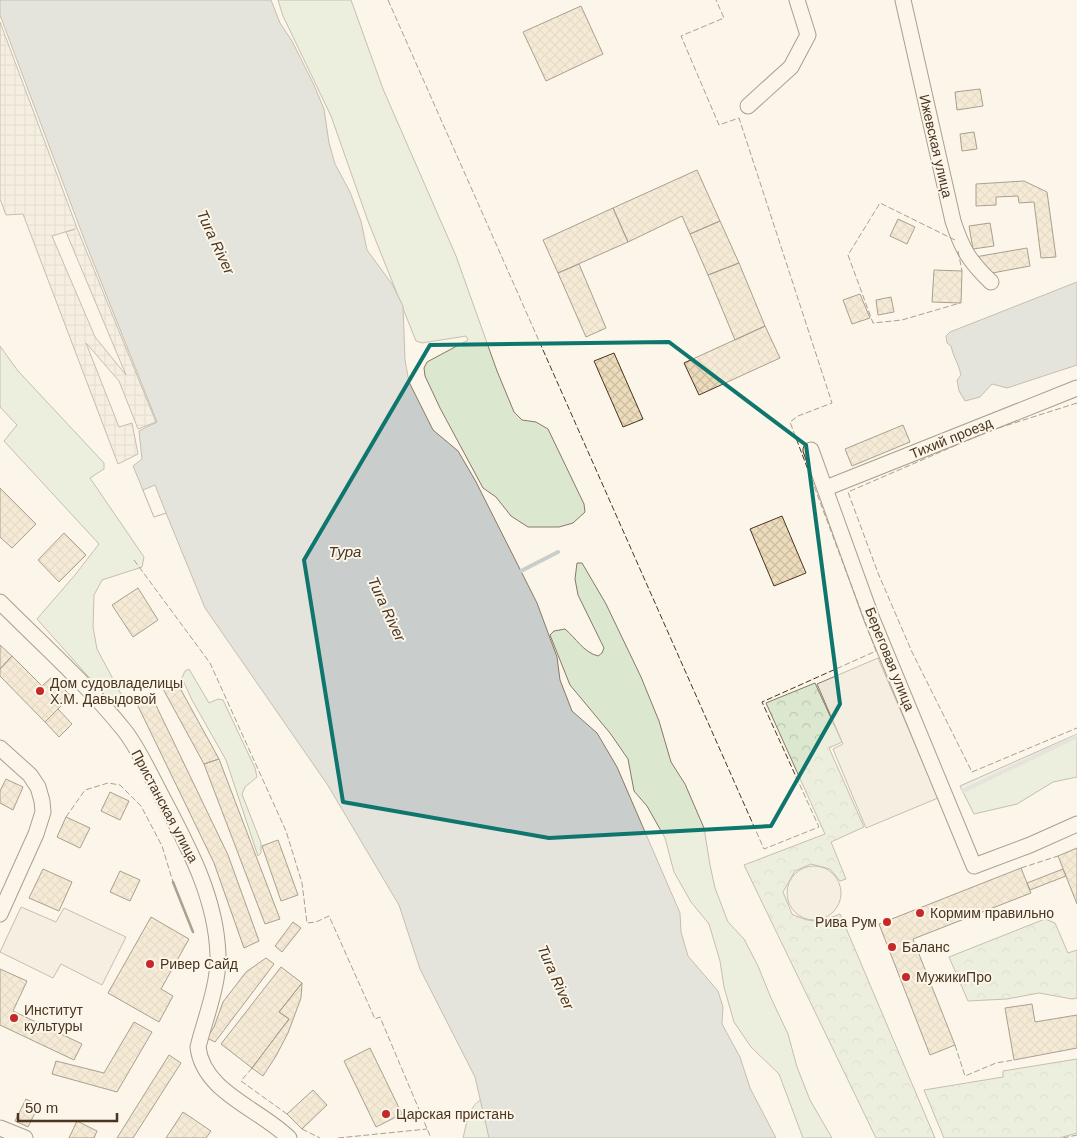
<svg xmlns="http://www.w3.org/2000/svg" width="1077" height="1138" viewBox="0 0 1077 1138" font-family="Helvetica,sans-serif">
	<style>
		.grass { fill: #dce7d0; stroke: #887966 }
		.park { fill: url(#park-crowns); stroke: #887966 }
		.parking { fill: #ede7d9; stroke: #887966 }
		.plaza { fill: url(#plaza-grid); stroke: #887966; fill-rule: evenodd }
		.water { fill: #c9cecd; stroke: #887966 }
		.pier { fill: #fbf6e9; stroke: #887966 }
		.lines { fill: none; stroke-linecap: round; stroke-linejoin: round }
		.stream { stroke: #c9cecd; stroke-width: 4 }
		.building { fill: url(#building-cross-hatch); stroke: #4a3520 }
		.minor-casing { stroke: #4a3520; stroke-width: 17 }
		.minor { stroke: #fbf6e9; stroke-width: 15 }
		.fence { stroke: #4a3520; stroke-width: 1; stroke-dasharray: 6 2.5; stroke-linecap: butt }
		.wall { stroke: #4a3520; stroke-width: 2.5 }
		.marked { fill: none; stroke: #0f766e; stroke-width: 4; stroke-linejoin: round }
		.poi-dot { fill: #c62828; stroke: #fbf6e9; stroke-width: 2 }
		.labels { text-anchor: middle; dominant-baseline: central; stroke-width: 4; stroke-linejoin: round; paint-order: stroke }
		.street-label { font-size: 14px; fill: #4a3520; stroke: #fbf6e9 }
		.poi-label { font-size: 14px; fill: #4a3520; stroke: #fbf6e9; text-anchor: start }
		.water-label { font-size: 15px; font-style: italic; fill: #4a3520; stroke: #fbf6e9 }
	</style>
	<defs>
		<pattern id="park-crowns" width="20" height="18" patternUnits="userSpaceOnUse" patternTransform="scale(1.25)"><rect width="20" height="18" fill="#dce7d0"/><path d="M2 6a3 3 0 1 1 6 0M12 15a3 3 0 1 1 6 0" fill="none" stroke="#bec7b2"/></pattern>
		<pattern id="plaza-grid" width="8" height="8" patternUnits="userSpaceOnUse" patternTransform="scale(1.25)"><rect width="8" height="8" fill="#ede7d9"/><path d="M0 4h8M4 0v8" fill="none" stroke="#cdc7ba"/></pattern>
		<pattern id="building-cross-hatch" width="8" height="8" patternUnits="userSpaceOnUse" patternTransform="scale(1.25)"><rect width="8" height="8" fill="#ecdcbc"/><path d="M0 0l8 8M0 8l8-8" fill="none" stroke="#ccbda1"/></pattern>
	</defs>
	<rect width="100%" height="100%" fill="#fbf6e9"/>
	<path class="grass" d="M278,0H351L383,89L456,256L497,371L514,412L522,420L536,422L548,429L584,504L585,512L573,523L559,527H528L511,516L496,497L483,488L440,408L425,376L424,368L427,362L468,340L466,336L422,343L416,341L368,221L331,116L283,16Z
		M0,346L18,371L104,463V469L90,478L144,557L142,567L102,580L94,595L93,627L97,649L122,696L119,700L111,702L37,619L75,575L99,544L4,441L17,425L0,407Z
		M577,563H582L606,604L641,677L659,721L671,762L685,784L704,828L710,865L715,888L728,922L744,939L758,966L771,998L788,1034L797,1067L810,1100L832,1138H803L779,1074L751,1047L734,1022L724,987L720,961L709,924L691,902L674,872L665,838L647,806L634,791L628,759L610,733L570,685L550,635L554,631L565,629C576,638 583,652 598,656L602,653L604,648L578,595L575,579Z
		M189,669L209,703L218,699L223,700L255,768L257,777L245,787L242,794L261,843V853L258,856L226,760L192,700L182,678L185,671Z
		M1077,734V777L1053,782L1017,804L974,814L960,786Z
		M485,1098L503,1138H463C467,1123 468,1104 485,1098Z"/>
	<path class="park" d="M815,683L842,742L829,748L864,827L831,842L846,879L840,881L830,869L811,864L795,871L783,892L792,914C812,924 820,922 840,914L935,1138H876L744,865L825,834L766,703Z
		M1045,919L1055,923L1068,953L1077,950V998L1072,999L1039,993L1007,999L968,1001L949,957Z
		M1077,1059V1133L1059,1138H944L924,1090L1003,1077V1071Z"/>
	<path class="parking" d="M878,658L938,798L866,828L833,749L843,744L817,684Z
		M787 893a27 27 0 1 1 54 0a27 27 0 1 1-54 0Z
		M21,907L56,922L64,908L126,937L102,985L61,964L53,978L0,952Z"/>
	<path class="plaza" d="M0,22L77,228L156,422L138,429L119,381L86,343L119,427L132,423L138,454L118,464L23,214L6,215L0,199ZM75,229L66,232L126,375L95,337L52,236Z"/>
	<path class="water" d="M0,0H271L280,23L292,41L314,85L324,109L329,143L335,164L350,192L361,221L367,250L392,284L403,306L405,360L409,382L433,430L458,451L475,480L537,603L557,657L560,680L572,711L597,733L617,767L680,913L681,932L688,956L718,991L723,1007L722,1024L740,1057L750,1088L776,1138H489L475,1077L420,969L399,905L327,784L205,608L166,513L154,517L133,466L142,459L139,431L157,422L86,244L0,15Z
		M1077,282V365L1007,388L992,384L980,397L965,401L959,391L957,380L961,375C959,364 953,357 951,346L947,343L946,336L950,332Z"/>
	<path class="pier" d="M155,485L166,513L154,517L143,490Z"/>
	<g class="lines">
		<path class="stream" d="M521,571L558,552
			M963,791L1077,736"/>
	</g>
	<path class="building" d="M581,6L603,54L546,81L523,32Z
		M980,89L983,106L957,110L955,92Z
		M974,132L977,149L962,151L960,134Z
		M697,170L720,221L690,234L682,216L628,242L613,208Z
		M1024,181L1047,192L1056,257L1041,258L1034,202L1019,203L1018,196L996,197V205L976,206V184Z
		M613,208L628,242L558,273L543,240Z
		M898,219L915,227L907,244L890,236Z
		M720,221L739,263L708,275L690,234Z
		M990,223L994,246L973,249L969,226Z
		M1027,248L1030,266L987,274L975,257Z
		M739,263L765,326L735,340L708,275Z
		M579,264L606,328L586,337L558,273Z
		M934,270L962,271L961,303L932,302Z
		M860,294L870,318L852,324L843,300Z
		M891,297L894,312L878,315L876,300Z
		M765,326L780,358L699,395L684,363Z
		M614,353L643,419L623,427L594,361Z
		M903,425L910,442L852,466L845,449Z
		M0,488L36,524L12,548L0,537Z
		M782,516L806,573L774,586L750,529Z
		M64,533L86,555L59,582L38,560Z
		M138,588L158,620L133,637L112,605Z
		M0,645L12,656L0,669Z
		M12,656L42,686L52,677L71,696L45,722L0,676V669Z
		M175,679L219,759L204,764L162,687Z
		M152,697L228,855L259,941L244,948L214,863L137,704Z
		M58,709L72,724L59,737L45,722Z
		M219,759L280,919L265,924L204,764Z
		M6,779L23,787L13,810L0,803V791Z
		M110,792L129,801L120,820L101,811Z
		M66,817L90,828L80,848L57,837Z
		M278,840L298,895L281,901L262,846Z
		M1077,848V904L1058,856Z
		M1021,868L1031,893L913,939L955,1045L930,1055L879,924Z
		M43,869L72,882L59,911L29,898Z
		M1063,869L1066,876L1030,890L1027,883Z
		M120,871L140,880L130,901L110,892Z
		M151,917L189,939L161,989L173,996L159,1022L108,993Z
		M293,922L301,928L282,952L275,946Z
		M266,958L274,964L215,1042L207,1038L214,1027L223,1002L246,972Z
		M281,967L302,983L279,1012L289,1019L252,1068L221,1044Z
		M0,969L27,981L13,1011L82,1044L74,1060L0,1025Z
		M302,983L301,998L288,1033L276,1056L263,1076L252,1068L289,1019L279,1012Z
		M1032,1004L1035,1022L1077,1015V1048L1014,1060L1005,1008Z
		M134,1022L152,1032L117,1092L52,1074L56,1061L104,1073Z
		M370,1048L402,1114L376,1127L344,1061Z
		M169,1055L181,1063L133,1138H117Z
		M313,1090L327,1105L302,1129L287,1114Z
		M26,1099L39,1105L28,1127L15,1121Z
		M183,1112L211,1131L206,1138H166Z
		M77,1121L97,1131L94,1138H69Z"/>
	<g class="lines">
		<g class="minor-casing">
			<path id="minor" d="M903,0L953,221C962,249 969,261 991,282
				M748,106L791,67L808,35L797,0
				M811,450L872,619L974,866L1030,845L1077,824
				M826,488L1077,388
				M0,602C42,644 87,684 124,730C137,746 148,770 158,789C185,841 216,894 218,955C219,984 205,1019 198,1047C203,1092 260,1109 289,1138
				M0,748L30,775L38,787L42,801L43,812L36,834L0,914
				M0,1128L25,1138"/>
		</g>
		<use href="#minor" class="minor"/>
		<path class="fence" d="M388,0L764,849L819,827L762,702L876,651L790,422L798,416L832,403L739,118L719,125L681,36L724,18L716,0
			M955,240L880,203L848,255L873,323L902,320L960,303
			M958,251L962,271
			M1077,403L989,431L848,492L878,573L912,652L972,772L1077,728
			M134,560L210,663L286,831L302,883L307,923L316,922L329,916L375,1019L380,1017L431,1138
			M66,817L85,790L108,783L120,785L141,806L162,846L173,882
			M1021,868L1058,856
			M955,1045L965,1076L996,1063L1014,1060
			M252,1068L241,1081L287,1114
			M302,1129L320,1138
			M338,1138L427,1129
			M1063,1138L1077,1135"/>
		<path class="wall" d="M173,882L193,932"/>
	</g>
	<path d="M0 0H1077V1138H0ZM669,342L806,445L840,704L771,826L549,838L343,802L304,560L430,345Z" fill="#fbf6e9" fill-opacity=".55" fill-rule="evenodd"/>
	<path class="marked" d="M669,342L806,445L840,704L771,826L549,838L343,802L304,560L430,345Z"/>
	<g class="poi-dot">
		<circle cx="40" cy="691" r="5"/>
		<circle cx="920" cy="913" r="5"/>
		<circle cx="887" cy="922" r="5"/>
		<circle cx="892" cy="947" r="5"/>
		<circle cx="150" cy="964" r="5"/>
		<circle cx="906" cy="977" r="5"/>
		<circle cx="14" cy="1018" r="5"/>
		<circle cx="386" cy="1114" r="5"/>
	</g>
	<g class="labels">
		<g class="street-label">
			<text transform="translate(936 146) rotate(77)">Ижевская улица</text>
			<text transform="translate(951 438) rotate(-22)">Тихий проезд</text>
			<text transform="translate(890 659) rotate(68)">Береговая улица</text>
			<text transform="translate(165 806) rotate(62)">Пристанская улица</text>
		</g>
		<g class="poi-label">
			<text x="50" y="683">Дом судовладелицы<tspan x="50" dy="16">Х.М. Давыдовой</tspan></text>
			<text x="930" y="913">Кормим правильно</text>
			<text x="877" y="922" text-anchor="end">Рива Рум</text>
			<text x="902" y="947">Баланс</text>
			<text x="160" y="964">Ривер Сайд</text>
			<text x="916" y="977">МужикиПро</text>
			<text x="24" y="1010">Институт<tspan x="24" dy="16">культуры</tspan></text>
			<text x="396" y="1114">Царская пристань</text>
		</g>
		<g class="water-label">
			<text transform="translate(216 242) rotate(65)">Tura River</text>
			<text x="345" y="551">Тура</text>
			<text transform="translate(387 609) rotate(65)">Tura River</text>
			<text transform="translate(556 977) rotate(66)">Tura River</text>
		</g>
	</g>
	<path d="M18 1113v8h99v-8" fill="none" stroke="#4a3520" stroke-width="2.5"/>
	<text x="25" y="1113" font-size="15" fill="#4a3520" stroke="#fbf6e9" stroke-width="4" paint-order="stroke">50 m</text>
</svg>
